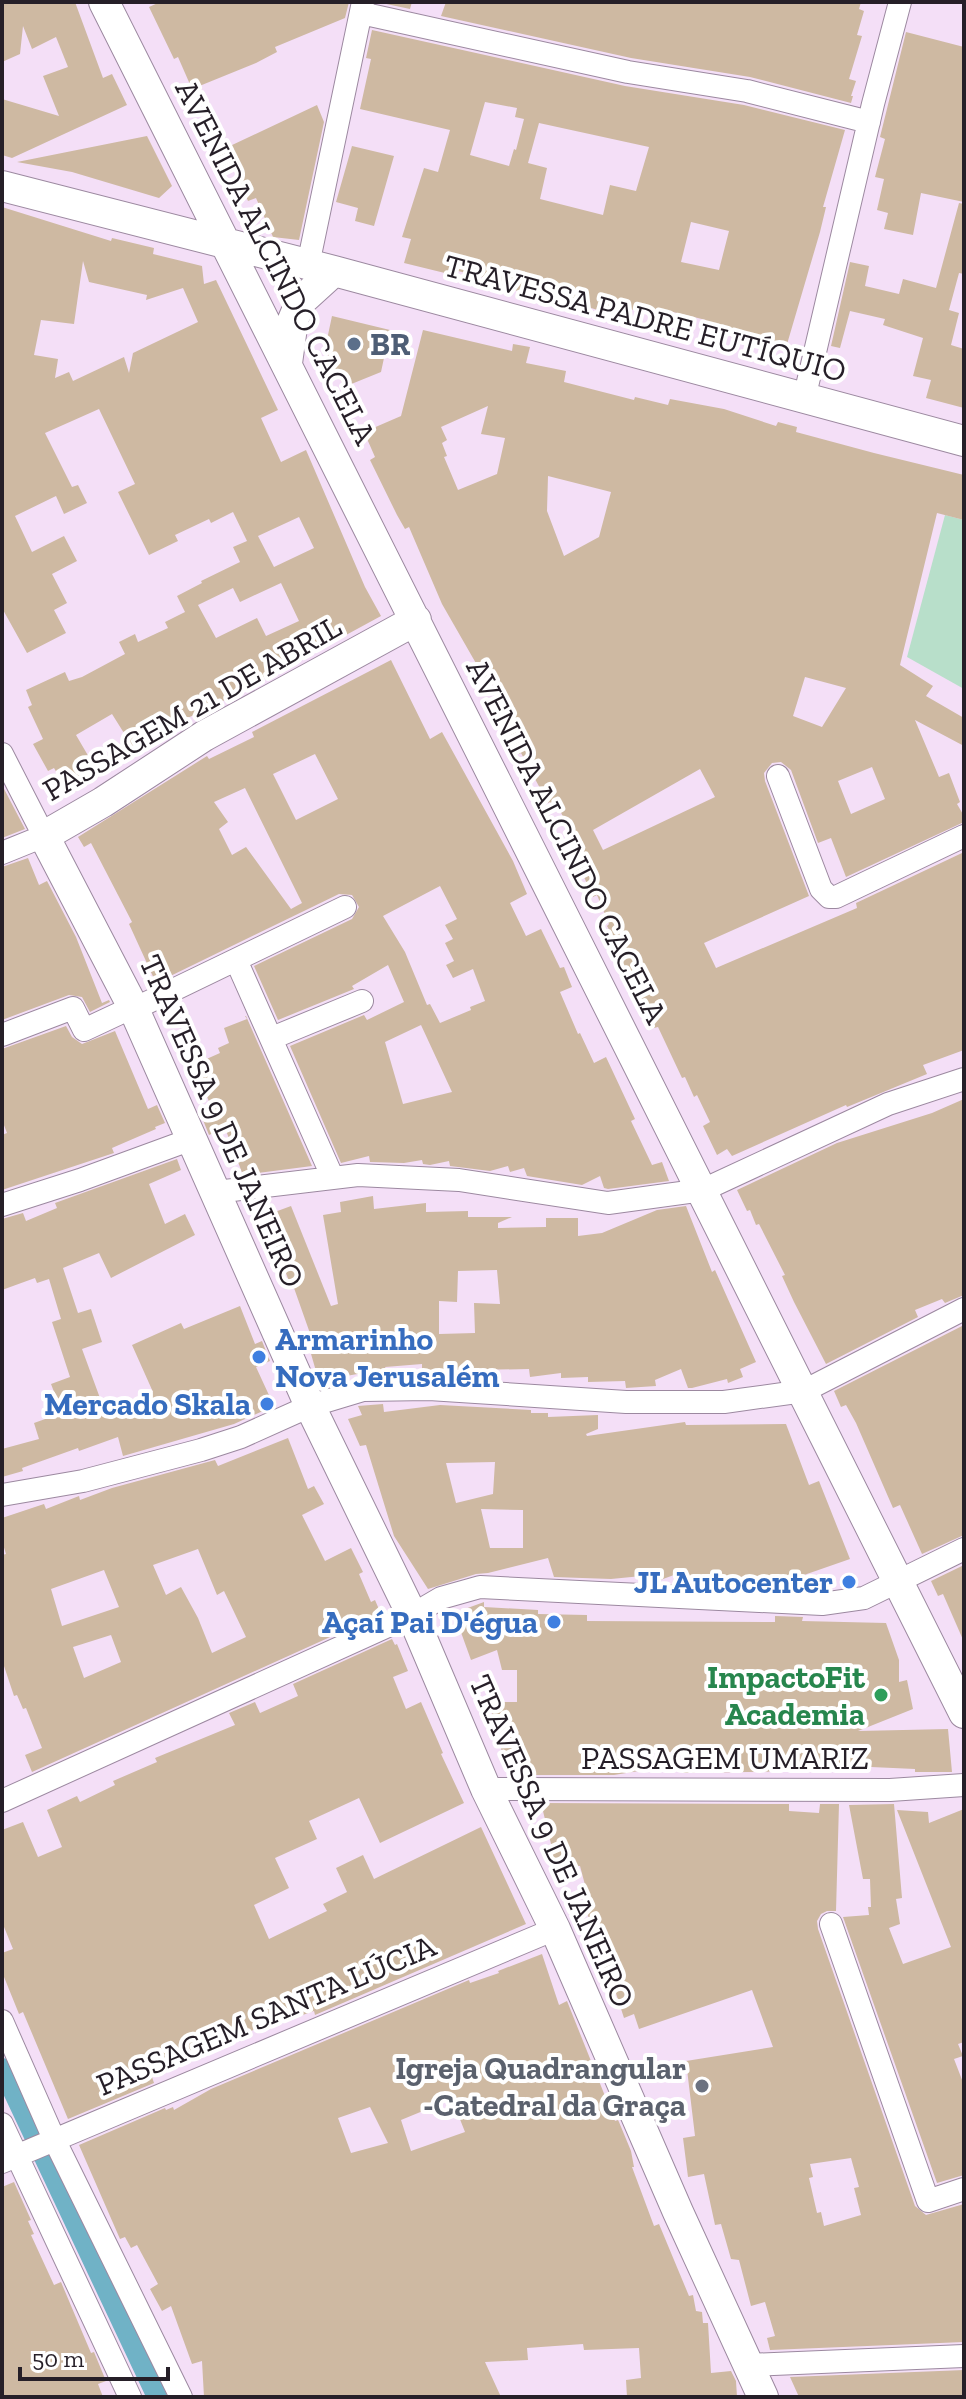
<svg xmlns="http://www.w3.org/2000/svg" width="966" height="2399" viewBox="0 0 966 2399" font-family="'Zilla Slab',serif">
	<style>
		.green { fill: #b8dfca }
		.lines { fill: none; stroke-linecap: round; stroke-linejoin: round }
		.canal { stroke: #70b2c6; stroke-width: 20 }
		.building { fill: #ceb9a2; fill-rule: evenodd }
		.street-casing { stroke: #9c89a0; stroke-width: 24 }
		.secondary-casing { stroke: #9c89a0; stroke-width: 32 }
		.street { stroke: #fff; stroke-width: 22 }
		.secondary { stroke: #fff; stroke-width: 30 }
		.service-dot { fill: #5c6f8a; stroke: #fff; stroke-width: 3 }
		.shop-dot { fill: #3f7fe0; stroke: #fff; stroke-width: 3 }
		.leisure-dot { fill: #2e9e5b; stroke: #fff; stroke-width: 3 }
		.worship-dot { fill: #6b7280; stroke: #fff; stroke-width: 3 }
		.labels { text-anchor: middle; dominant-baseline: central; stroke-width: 8; stroke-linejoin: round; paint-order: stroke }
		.street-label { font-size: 32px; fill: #261f28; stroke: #fff }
		.service-label { font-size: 32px; font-weight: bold; fill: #4e5e75; stroke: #fff; text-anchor: start }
		.shop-label { font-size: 32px; font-weight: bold; fill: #366cbe; stroke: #fff; text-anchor: end }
		.leisure-label { font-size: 32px; font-weight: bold; fill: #27864d; stroke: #fff; text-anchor: end }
		.worship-label { font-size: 32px; font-weight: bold; fill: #5b616d; stroke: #fff; text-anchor: end }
	</style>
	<rect width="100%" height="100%" fill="#f4dff7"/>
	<path class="green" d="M945,515L964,520V689L907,657Z"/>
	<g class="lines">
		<path class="canal" d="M2,2068L157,2397"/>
	</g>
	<path class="building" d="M2,2H75L103,78L112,74L127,105L12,158L2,155V99L59,116L43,76L68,67L56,37L32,49L23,26L20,54L2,62Z
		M160,2H349L345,18L275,47L277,52L256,63L192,89L178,57L174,59L149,7Z
		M377,2H412L410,9Z
		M446,2H861L859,9L864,11L857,35L862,36L849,79L856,81L851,96H853L851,103L750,77L631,58L441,16Z
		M372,30L625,86L744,105L845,130L823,207H826L820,232L785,351L726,335L724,346L701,340L706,320L669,311L667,318L626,308L623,318L572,302V304L494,285L495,280L458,271L457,276L404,263L411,239L402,237L424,168L438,172L450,130L360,109L371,59L366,58ZM485,102L517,108L515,117L524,119L516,150L514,149L509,166L470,155ZM539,123L649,147L636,191L610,185L603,215L540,199L547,168L528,163ZM691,222L729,231L719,270L681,262Z
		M906,32L964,47V202L921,193L913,235L884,229L888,213L877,210L884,179L875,177L885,139L880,137Z
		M317,105L324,122L299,240L273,237L256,198L248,201L234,168L221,174L213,154Z
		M147,136L172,186L159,198L72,172L17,162Z
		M352,146L394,156L374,226L355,221L358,208L336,202Z
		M959,203L964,204V274L959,273L949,310L959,313L951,345L964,349V408L926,398L931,380L913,376L923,338L883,325L885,319L850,311L840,348L831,346L850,262L869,266L865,286L899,294L903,279L936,288Z
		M2,207L111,241L112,238L154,248L153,254L202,266L204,284L216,280L278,410L261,418L281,462L306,450L365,587L381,616L335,641L280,665L282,669L225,695L227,699L146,738L148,740L134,749L112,714L76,735L100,776L70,795L54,768L48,771L33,744L43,739L28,707L32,705L26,690L65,672L69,681L82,677L125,654L119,642L135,634L138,642L168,628L165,622L185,612L177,596L202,583L201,581L240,562L233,547L247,541L233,512L211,523L209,519L175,535L178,541L149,555L118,492L135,484L99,409L45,433L72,487L78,485L87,503L64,514L56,496L15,516L32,552L64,536L77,561L52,574L67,603L54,610L66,633L27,653L2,608ZM83,261L89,282L147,295L146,300L183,288L198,322L133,353L129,373L124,357L73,381L69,372L55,378L58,359L34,355L41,320L74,324ZM299,517L314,548L274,567L258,536ZM281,583L299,621L266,636L257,618L216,638L198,605L233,588L240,602Z
		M332,316L390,330L381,372L344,387L325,349Z
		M423,330L512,351L513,344L530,347L526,363L566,371L564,382L634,400L635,397L668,405L670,399L724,409L776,426L778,422L797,427L796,432L874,453L964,475V520L937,513L900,665L933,686L926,696L964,718V746L915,720L939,777L949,773L960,802L957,804L964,816V822L846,877L831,838L818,843L791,770L781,762L772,763L764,773L765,781L809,896L704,943L716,968L857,908L856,903L962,853L964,859V1050L923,1065L927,1074L847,1107L846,1105L732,1156L727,1149L717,1155L703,1126L710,1122L697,1095L694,1097L685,1077L682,1078L658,1027L654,1028L612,944L616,942L607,926L609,924L597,895L593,897L584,877L580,879L572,864L566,850L576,845L558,806L554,808L550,802L548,803L521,753L519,754L500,714L508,710L488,677L485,679L442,604L409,527L405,529L397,515L370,460L375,457L364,432L401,416ZM488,406L481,434L505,438L497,474L458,490L444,457L447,456L442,443L447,440L441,427ZM548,476L611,492L599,537L564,556L547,511ZM805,677L846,688L822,727L793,716ZM872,767L885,799L851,814L838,781ZM700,769L715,797L603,850L593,830Z
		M391,660L430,739L442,732L513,861L527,894L510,903L526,936L541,929L560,968L564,967L572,987L560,992L578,1034L580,1033L594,1063L606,1057L635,1119L631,1121L652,1165L662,1162L669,1181L608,1189L604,1188L600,1176L582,1185L527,1176L524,1168L510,1172L508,1166L490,1171L450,1166L449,1161L430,1165L423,1164L422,1160L404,1163L370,1162L369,1156L341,1163L290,1046L364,1015L367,1020L404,1002L388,965L352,986L354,989L278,1020L254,966L352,919L359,907L352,895L339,894L156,983L129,924L132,922L91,843L84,847L78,837L207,756L209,759L254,737L252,732ZM315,754L338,799L296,820L273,774ZM245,788L302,903L291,909L246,847L232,855L219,829L228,822L214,802ZM440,886L457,919L445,925L453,939L445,943L454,961L446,965L453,978L473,969L485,1001L470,1007L471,1010L440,1023L430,1004L427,1005L405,952L383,916ZM421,1025L452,1092L403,1104L385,1042Z
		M2,785L25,829L2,838Z
		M28,858L39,885L47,881L76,937L102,1003L109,1000L110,1002L90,1012L82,997L69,995L2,1020V867Z
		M245,1016H246L312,1166L243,1175L225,1128L209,1135L203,1120L215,1115L193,1065L220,1053L218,1048L229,1043L224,1028L247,1019Z
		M66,1026L72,1037L82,1044L115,1031L148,1109L157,1105L165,1123L155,1127L156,1129L112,1148L114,1153L2,1190V1135L7,1133L2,1120V1049Z
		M964,1099V1295L945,1303L942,1299L915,1310L918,1317L826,1364L794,1302L782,1276L785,1275L759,1224L756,1225L750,1210L747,1211L737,1190L837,1143L932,1113Z
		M177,1159L181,1170L149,1184L165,1224L185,1214L195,1235L111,1278L99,1253L63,1268L78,1313L91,1309L102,1342L82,1349L104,1409L153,1392L132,1345L181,1323L184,1329L240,1306L255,1344L262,1341L270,1361L256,1367L274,1406L234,1424L123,1456L118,1437L79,1451L78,1448L22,1468L23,1471L2,1477V1449L39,1439L34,1423L62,1413L51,1384L70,1377L52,1322L61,1319L49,1279L37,1283L35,1278L2,1290V1219L23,1213L26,1221L57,1208L55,1203Z
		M373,1196L374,1209L426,1203V1212L468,1211V1217H512L498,1223V1228L546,1227V1218H578V1236L602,1233L657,1210L686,1206L712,1272L715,1270L756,1362L740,1369L743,1377L728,1383L727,1379L692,1388H688L681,1369L655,1380L656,1386L626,1388L625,1381L588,1382V1377L561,1378V1373L530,1377L529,1369L473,1370V1378L422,1375V1364L385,1367L386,1369L346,1376L347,1379L320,1385L307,1340L312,1339L294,1288L292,1289L264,1216L291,1206L331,1306L338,1304L323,1215L341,1212L340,1202ZM497,1270L500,1304L474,1303L475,1333L439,1334V1301L457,1302L458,1271Z
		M964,1325V1535L922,1554L900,1505L893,1508L856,1423L846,1405L841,1407L834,1391Z
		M383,1404L384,1412L440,1405L531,1410V1413H548V1417L598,1415V1429L586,1434L587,1436L685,1422L686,1425L786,1424L809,1485L819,1481L850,1559L804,1575L769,1580L770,1582L750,1586L686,1583L682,1572L655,1582L652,1575L611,1579L554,1577L548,1558L488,1573L476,1574L428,1589L394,1536L366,1445L360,1446L348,1419L362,1415L358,1406ZM495,1462L493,1494L456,1503L446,1463ZM481,1509L523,1510V1548H490Z
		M288,1438L308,1489L314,1486L324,1504L302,1515L325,1561L351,1548L363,1572L359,1574L371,1602L375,1600L381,1614L32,1772L25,1755L42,1748L26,1708L23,1709L17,1695L14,1696L2,1660V1555L6,1554L2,1541V1518L44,1504L46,1509L79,1496L80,1500L112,1488L215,1460L218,1466ZM198,1549L217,1595L224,1591L246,1637L212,1653L198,1618L181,1587L166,1595L153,1565ZM104,1570L119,1607L62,1626L51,1589ZM111,1635L121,1662L84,1678L73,1647Z
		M964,1565V1642L943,1594L938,1596L931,1581Z
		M484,1602V1607L538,1610V1614L587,1615V1621L775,1622V1616L803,1617L802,1621L886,1623L899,1660V1682L907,1680L913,1709L858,1731L948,1729L952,1772H915V1769L805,1764V1771L683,1773V1752H642L645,1770L614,1775H510L492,1722V1702H517V1670H502L497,1650L471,1660L454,1613Z
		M392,1639L395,1645L397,1644L408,1671L393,1677L406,1709L421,1702L443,1753L441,1754L464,1803L380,1843L359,1798L309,1821L317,1839L275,1858L289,1888L254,1905L269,1939L327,1911L323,1904L347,1892L336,1868L363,1855L374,1879L481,1827L526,1924L315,2015L314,2011L274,2025L273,2021L152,2077L154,2083L68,2119L23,2012L19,2014L2,1972V1953L13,1949L2,1922V1830L23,1822L38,1857L62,1847L47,1810L77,1796L80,1802L115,1785L113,1781L157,1762L155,1758L235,1725L229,1713L255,1702L260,1713L298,1696L293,1684Z
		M541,1803L789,1804V1811L819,1813L820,1804H839L836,1911H827L821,1914L817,1921L818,1929L915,2206L926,2215L964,2204V2342L770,2350L767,2338L775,2336L765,2302L751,2306L739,2260L731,2259L721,2224L715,2225L704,2174L688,2177L683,2138L695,2136L686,2061L773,2047L752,1990L639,2029L634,2014L624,2018L610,1975L608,1976L602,1961L597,1963L590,1944L596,1941L582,1897L588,1896L580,1866L553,1867V1852ZM851,2158L859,2187L854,2188L861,2215L824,2226L821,2212L817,2213L809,2178L813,2177L810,2164Z
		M894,1804L902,1898L896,1899L900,1924L889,1928L903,1964L951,1947L897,1810L928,1812L929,1823L964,1809V2042L958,2044L963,2056L954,2059L964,2085V2175L937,2183L843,1917L869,1915L868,1907H871L870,1879H863L849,1805Z
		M542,1954L559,2005L567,2001L615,2121L618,2120L619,2122L631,2151L634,2167H632L654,2226L659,2224L689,2296L693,2295L696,2311L702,2312L703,2323H708L711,2373L731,2371L736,2381L737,2397H627L626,2380L641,2378L639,2348L584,2350L583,2344L527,2348L528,2360L485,2362L501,2397H204L202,2361L192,2364L171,2306L162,2311L150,2289L158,2284L137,2245L131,2248L125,2237L120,2239L79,2145L165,2108L166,2110L173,2107L174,2110L211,2089L469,1980L470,1983L499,1973L498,1971ZM452,2099L465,2132L411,2151L401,2120ZM370,2107L388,2143L351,2153L338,2118Z
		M14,2182L31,2220L28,2221L34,2234L31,2235L54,2285L61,2282L91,2353L94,2352L106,2381L98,2384L103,2397H2V2187Z
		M964,2370V2397H799L790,2377Z"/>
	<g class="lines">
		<g class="street-casing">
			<path id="street" d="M361,13L628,72L747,91L869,122
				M308,265L363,2
				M804,399L873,104L900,2
				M2,754L44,836L2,853
				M778,776L821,889L829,897H836L964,836
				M236,960L332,1176
				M134,1009L345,907
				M2,1035L73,1008L84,1030L133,1007
				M272,1038L362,1001
				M216,1192L358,1175L459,1180L608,1203L703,1190L888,1104L964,1079
				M2,1205L80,1180L192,1139
				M2,1495L83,1481L201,1450L241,1437L310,1406L363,1390L429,1389L626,1402H724L804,1391L964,1309
				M486,1789L890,1790L964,1785
				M2,1801L412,1615L441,1598L480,1587L822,1604L864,1598L964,1549
				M831,1924L928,2201L964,2189
				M2,2021L54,2139L181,2397
				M2,2124L130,2397
				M2,2162L555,1929
				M749,2365L964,2356"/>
		</g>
		<g class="secondary-casing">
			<path id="secondary" d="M104,2L964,1713
				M2,186L334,271L964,441
				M287,363L293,320L301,301L334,271
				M416,620L204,736L103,802L44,836L133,1007L310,1406L412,1615L486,1789L555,1929L678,2212L763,2397"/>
		</g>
		<use href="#street" class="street"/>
		<use href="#secondary" class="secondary"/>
	</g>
	<circle class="service-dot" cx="354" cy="344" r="8"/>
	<g class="shop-dot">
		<circle cx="259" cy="1357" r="8"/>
		<circle cx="267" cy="1404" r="8"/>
		<circle cx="849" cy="1582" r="8"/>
		<circle cx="554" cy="1622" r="8"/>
	</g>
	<circle class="leisure-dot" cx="881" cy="1695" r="8"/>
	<circle class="worship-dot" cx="702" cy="2086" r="8"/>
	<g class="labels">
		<g class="street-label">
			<text transform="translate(276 262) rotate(63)">AVENIDA ALCINDO CACELA</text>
			<text transform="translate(645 318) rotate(15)">TRAVESSA PADRE EUTÍQUIO</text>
			<text transform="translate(192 708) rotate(-30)">PASSAGEM 21 DE ABRIL</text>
			<text transform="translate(567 841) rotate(63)">AVENIDA ALCINDO CACELA</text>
			<text transform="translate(222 1121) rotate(66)">TRAVESSA 9 DE JANEIRO</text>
			<text x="725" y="1758">PASSAGEM UMARIZ</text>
			<text transform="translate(552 1841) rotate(66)">TRAVESSA 9 DE JANEIRO</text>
			<text transform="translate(266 2015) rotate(-23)">PASSAGEM SANTA LÚCIA</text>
		</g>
		<g class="service-label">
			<text x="370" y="344">BR</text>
		</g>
		<g class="shop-label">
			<text x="275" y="1339" text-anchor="start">Armarinho<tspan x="275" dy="37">Nova Jerusalém</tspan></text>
			<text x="251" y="1404">Mercado Skala</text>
			<text x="833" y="1582">JL Autocenter</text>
			<text x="538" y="1622">Açaí Pai D'égua</text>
		</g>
		<g class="leisure-label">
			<text x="865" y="1677">ImpactoFit<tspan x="865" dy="37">Academia</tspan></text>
		</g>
		<g class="worship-label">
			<text x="686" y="2068">Igreja Quadrangular<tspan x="686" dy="37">-Catedral da Graça</tspan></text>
		</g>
	</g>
	<rect width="966" height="2399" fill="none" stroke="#261f28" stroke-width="8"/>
	<path d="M20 2367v12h148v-12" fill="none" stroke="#261f28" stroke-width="4"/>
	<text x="32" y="2367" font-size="24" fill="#261f28" stroke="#ffffff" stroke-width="6" paint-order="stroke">50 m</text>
</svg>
